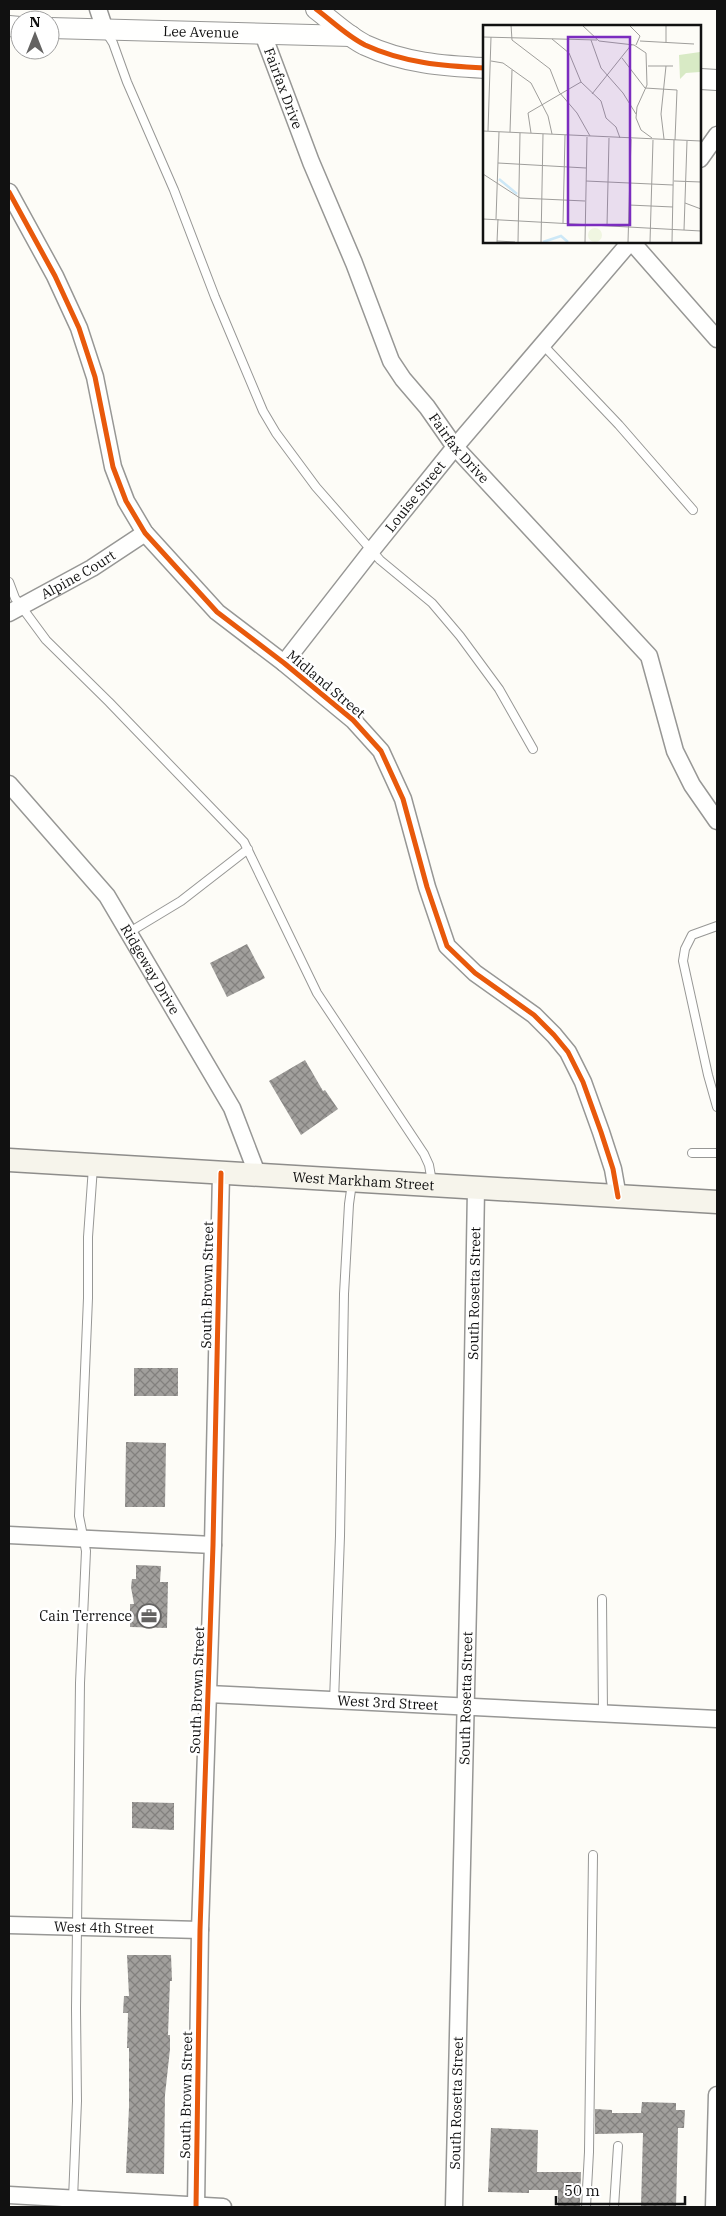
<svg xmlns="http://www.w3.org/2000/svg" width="726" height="2216" viewBox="0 0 726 2216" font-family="'IBM Plex Serif',serif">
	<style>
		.building { fill: url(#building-cross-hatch) }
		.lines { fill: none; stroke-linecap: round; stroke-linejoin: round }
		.service-casing { stroke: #979795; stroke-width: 10 }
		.minor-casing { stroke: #979795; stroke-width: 19 }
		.tertiary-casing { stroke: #979795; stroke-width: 22 }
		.secondary-casing { stroke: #8e8d8b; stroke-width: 25 }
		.service { stroke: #fffffe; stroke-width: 8 }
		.minor { stroke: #fffffe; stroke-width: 16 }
		.tertiary { stroke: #fffffe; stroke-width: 20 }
		.secondary { stroke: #f6f4eb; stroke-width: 22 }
		.cycleway-casing { stroke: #fff; stroke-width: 8 }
		.cycleway { stroke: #e8590c; stroke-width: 5 }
		.labels { text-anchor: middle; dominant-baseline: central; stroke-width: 5; stroke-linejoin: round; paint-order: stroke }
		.street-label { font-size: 14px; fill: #111; stroke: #fff }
		.poi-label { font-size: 14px; fill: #111; stroke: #fff; text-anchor: end }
		.inset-river { fill: none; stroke: #cde8f7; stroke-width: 2.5 }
		.inset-road { fill: none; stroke: #9f9e9b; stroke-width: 1 }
		.view { fill: #7b2cbf; fill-opacity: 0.15; stroke: #7b2cbf; stroke-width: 2.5 }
		.inset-edge { fill: none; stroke: #111; stroke-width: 2.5 }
	</style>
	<defs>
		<pattern id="building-cross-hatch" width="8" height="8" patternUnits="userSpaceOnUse" patternTransform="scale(1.25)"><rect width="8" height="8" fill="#a19f9c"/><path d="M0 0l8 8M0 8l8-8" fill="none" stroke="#82807e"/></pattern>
	</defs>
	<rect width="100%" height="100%" fill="#fdfcf7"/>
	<path class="building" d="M247,944L265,978L227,997L210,963Z
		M305,1060L323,1091L325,1090L338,1109L301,1135L269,1081Z
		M134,1368H178V1396H134Z
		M126,1442L166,1443L165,1507H125Z
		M136,1565L161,1566L160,1582H168L167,1628L130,1627V1604H134L131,1587L132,1579H136Z
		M132,1802L174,1803V1830L132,1828Z
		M127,1955H171L172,1981H170L168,2035H170V2049L165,2095L164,2174L126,2173L129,2107V2048H127L128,2013H123L124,1996H129Z
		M642,2102L676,2103V2110H685L684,2128H678L676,2207H641L643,2133L595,2134V2109L612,2110V2113H641Z
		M491,2128L538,2130L537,2172H581L580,2207H558V2190H529V2193L488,2192Z"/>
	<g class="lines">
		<g class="service-casing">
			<path id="service" d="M106,32L113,43L127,82L174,190L215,297L263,411L276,433L316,487L380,560L432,603L460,636L499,689L533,749
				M543,345L619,425L693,510
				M9,582L15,598L46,640L109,702L244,842L317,993L424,1154L429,1165L432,1182
				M717,926L692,935L685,949L683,961L708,1075L717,1107
				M128,933L181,901L248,849
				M692,1153H717
				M602,1599L603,1714
				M334,1701L340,1536L344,1294L349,1204L352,1183
				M73,2199L77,2101L76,2009L80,1683L86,1551L79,1516L88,1298V1237L93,1167
				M586,2207L589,2152L593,1855
				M614,2207L618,2146"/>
		</g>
		<g class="minor-casing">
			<g id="minor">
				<path d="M98,9L105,30"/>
				<path id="s1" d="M263,34L311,162L354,263L391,361L403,379L427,407L455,447L649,656L675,751L692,785L717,821"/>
				<path d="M700,159L717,135"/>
				<path d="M9,192L55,276L79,328L95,377L113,467L126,501L145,533L217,612L284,663L353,720L381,751L403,799L427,887L447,946L475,973L534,1015L554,1035L568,1052L583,1082L601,1132L613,1169L618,1197"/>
				<path d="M631,241L717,339"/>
				<path id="s2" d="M9,613L92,568L145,533"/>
				<path id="s3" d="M284,663L372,550L455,447L631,241"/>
				<path id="s4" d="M9,784L107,896L232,1108L258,1176"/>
				<path d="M9,1535L213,1545"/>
				<path id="s5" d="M208,1694L717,1719"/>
				<path id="s6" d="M9,1925L200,1930"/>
				<path d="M9,2195L223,2207"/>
				<path d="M196,2207L200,1930L213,1545L221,1173"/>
				<path id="s7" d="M454,2207L471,1476L476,1189"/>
				<path d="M714,2207L717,2095"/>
			</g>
		</g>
		<g class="tertiary-casing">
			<g id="tertiary">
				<path d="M316,9C332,21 347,36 365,45C404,63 443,66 485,68"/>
				<path d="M9,26L20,27"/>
				<path id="s8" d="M50,28L351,36"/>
				<path d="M700,79L717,80"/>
			</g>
		</g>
		<g class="secondary-casing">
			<g id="secondary">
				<path id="s9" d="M9,1160L717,1202"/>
			</g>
		</g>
		<use href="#service" class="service"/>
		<use href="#minor" class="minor"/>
		<use href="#tertiary" class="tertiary"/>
		<use href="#secondary" class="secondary"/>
		<g class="cycleway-casing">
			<path id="cycleway" d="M316,9C332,21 347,36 365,45C404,63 443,66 485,68
				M9,192L55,276L79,328L95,377L113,467L126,501L145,533L217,612L284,663L353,720L381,751L403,799L427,887L447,946L475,973L534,1015L554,1035L568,1052L583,1082L601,1132L613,1169L618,1197
				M196,2207L200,1930L213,1545L221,1173"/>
		</g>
		<use href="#cycleway" class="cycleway"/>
	</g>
	<defs>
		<g id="office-ring" transform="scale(1.25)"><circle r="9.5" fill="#fff" stroke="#646362" stroke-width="1.5"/><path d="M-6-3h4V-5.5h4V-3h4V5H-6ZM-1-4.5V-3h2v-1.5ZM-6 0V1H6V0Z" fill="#646362"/></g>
	</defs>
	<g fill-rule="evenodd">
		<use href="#office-ring" x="149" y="1616"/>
	</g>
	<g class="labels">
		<g class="street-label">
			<text stroke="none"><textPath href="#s8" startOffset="151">Lee Avenue</textPath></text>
			<text stroke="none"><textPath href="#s1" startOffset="58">Fairfax Drive</textPath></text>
			<text stroke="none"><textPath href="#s1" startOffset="462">Fairfax Drive</textPath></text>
			<text stroke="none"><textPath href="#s3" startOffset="212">Louise Street</textPath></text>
			<text stroke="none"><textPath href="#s2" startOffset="79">Alpine Court</textPath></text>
			<text transform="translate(326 684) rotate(40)">Midland Street</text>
			<text stroke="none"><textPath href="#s4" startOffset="234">Ridgeway Drive</textPath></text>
			<text stroke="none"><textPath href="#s9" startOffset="355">West Markham Street</textPath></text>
			<text transform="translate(207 1285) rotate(-89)">South Brown Street</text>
			<text stroke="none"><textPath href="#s7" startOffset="914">South Rosetta Street</textPath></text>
			<text transform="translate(197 1690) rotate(-88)">South Brown Street</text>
			<text stroke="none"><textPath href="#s7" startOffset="509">South Rosetta Street</textPath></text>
			<text stroke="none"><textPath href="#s5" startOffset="180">West 3rd Street</textPath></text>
			<text stroke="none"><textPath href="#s6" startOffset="95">West 4th Street</textPath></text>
			<text transform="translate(186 2095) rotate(-89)">South Brown Street</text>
			<text stroke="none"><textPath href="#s7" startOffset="104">South Rosetta Street</textPath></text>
		</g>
		<g class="poi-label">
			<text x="132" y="1616">Cain Terrence</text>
		</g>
	</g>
	<g transform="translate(483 25)">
		<rect width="218" height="218" fill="#fdfcf7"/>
		<path d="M217,27V47L203,48L197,54L196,30Z" fill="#d8eac5"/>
		<path d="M105 210a7 7 0 1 1 14 0a7 7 0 1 1-14 0Z" fill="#f0f6e1"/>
		<path class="inset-river" d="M16,154L34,169M60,217L78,211L85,217"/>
		<path class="inset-road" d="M28,0L29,15L67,44L76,67L94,88L107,111M99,0L116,16L151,20L163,28L164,60L154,82L153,93L158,105L169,113M146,0L157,11L153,20M0,12L114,15M69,14L86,28L98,57L118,76L123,93L133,102L137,113M108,15L118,43L140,68L153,89M157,16L211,19M183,18V0M139,33L162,63L194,65M8,36L20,38L48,58L65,91L69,109M165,41H190M109,69L149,19M0,106L218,116M5,106L8,12M27,107L29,45M48,108L45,88L98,57M181,114L178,89L183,41M192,115L194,65M15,138L103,143M0,149L37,173L102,176M103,156L190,160M191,156L218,157M202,178L218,184M146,180L190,182M0,194L218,206M13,194L16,107M80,198L82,110M124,201L126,113M201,205L204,116M14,216L32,217M14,217L15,194M35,217L37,108M58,217L60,109M102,217L104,112M145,217L148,114M167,217L170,115M189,217L191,115"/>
		<path class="view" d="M85,12H147V200H85Z"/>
		<rect width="218" height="218" class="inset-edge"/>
	</g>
	<rect width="726" height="2216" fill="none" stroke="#111111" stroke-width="20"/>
	<g transform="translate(35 35)"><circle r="24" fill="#ffffff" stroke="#a0a0a0"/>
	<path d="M0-4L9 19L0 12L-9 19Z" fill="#646362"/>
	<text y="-8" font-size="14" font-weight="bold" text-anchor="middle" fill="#111111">N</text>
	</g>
	<path d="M556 2196v8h129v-8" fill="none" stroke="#111111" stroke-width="2.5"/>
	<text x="564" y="2196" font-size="15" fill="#111111" stroke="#ffffff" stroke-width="4" paint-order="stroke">50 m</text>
</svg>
